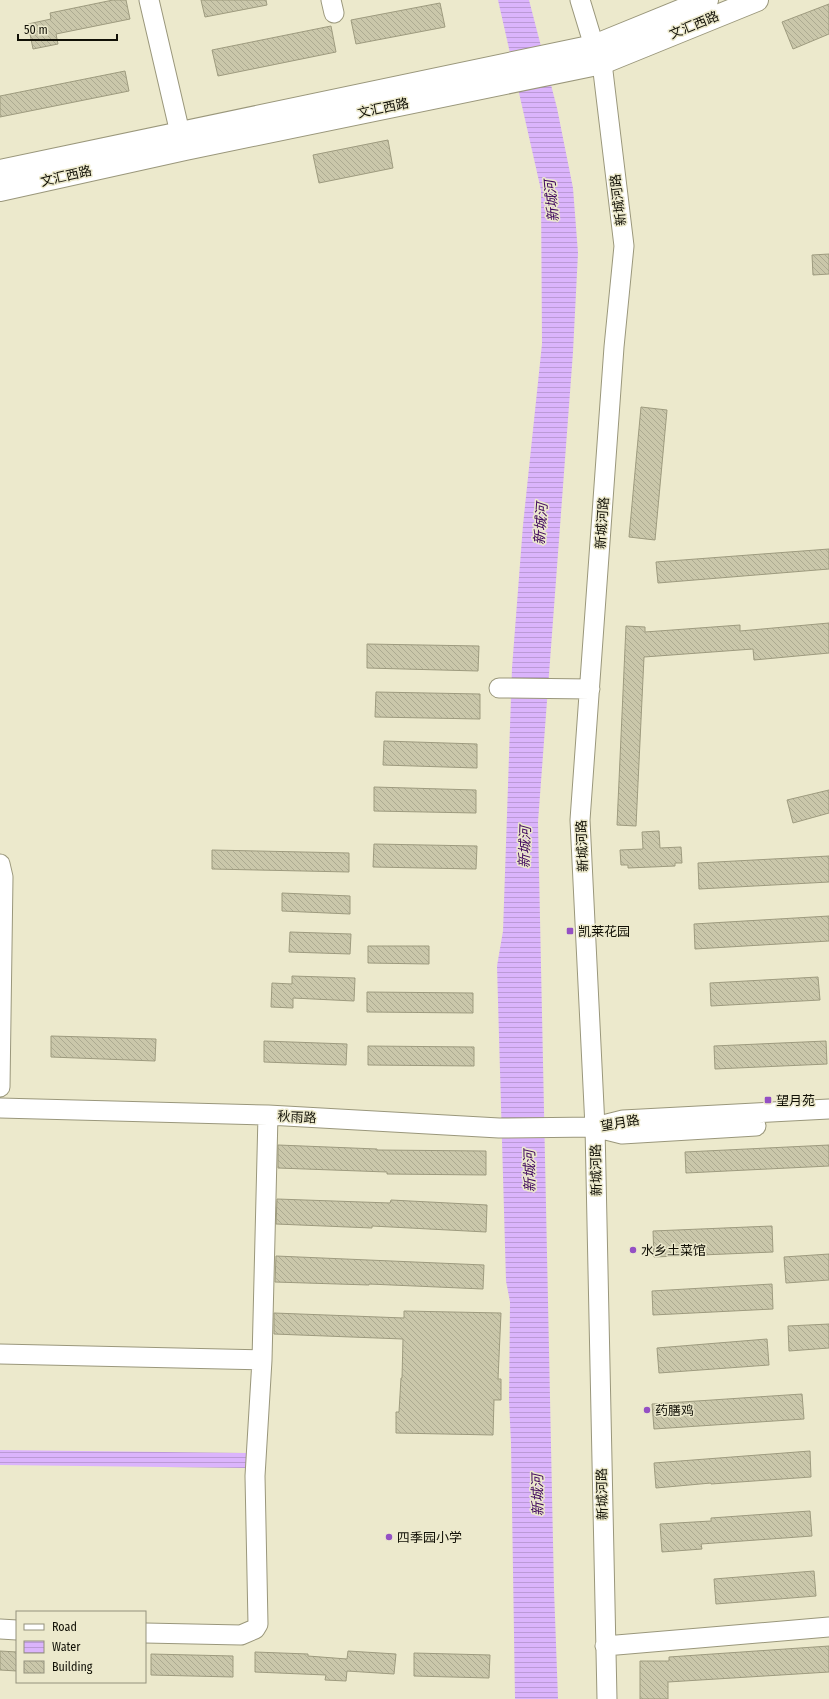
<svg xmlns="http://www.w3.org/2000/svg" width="829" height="1699" viewBox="0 0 829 1699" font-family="'Fira Sans Condensed','Noto Sans SC',sans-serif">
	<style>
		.water { fill: url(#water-rules) }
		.building { fill: url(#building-back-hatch); stroke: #9e9b7f }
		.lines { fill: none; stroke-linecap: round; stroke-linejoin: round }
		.minor-casing { stroke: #9a977b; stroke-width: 21 }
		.major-casing { stroke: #9a977b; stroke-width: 24 }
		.minor { stroke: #fff; stroke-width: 19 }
		.major { stroke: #fff; stroke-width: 22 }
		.poi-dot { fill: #9450c4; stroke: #ece9cc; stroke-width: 1.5 }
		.labels { text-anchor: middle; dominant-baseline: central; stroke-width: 3; stroke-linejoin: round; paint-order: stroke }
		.street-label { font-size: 13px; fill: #111006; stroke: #ece9cc }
		.poi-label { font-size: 13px; fill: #111006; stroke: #ece9cc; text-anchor: start }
		.water-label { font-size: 14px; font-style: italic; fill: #3f065d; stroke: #ece9cc }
	</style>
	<defs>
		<pattern id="water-rules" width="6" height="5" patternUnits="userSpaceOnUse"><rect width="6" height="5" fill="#dbb4fc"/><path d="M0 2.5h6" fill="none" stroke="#bb9ad6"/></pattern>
		<pattern id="building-back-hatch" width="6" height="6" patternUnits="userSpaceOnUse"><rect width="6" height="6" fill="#cac7aa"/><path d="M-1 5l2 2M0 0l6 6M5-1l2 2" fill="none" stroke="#acaa91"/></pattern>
	</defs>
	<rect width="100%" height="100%" fill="#ece9cc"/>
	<path class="water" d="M498,0H529L557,108L573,188L578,253L573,352L538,822L554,1589L558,1699H515L511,1443L509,1401L510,1302L506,1281L497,966L503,931L512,668L523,525L542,344L541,190Z
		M0,1450L246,1453V1468L0,1465Z"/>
	<path class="building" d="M113,0H126L130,19L56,34L58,44L33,49L28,24L51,19L50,13Z
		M201,0H266L267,5L205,17Z
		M440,3L445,27L356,44L351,20Z
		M829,4V34L793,49L782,22Z
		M331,26L336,52L218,76L212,50Z
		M125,71L129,91L0,117V96Z
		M388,140L393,168L319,183L313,155Z
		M829,254V274L813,275L812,255Z
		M641,407L667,410L655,540L629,537Z
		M829,549V569L658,583L656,562Z
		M829,623V653L754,660L753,649L644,657L636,826L617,825L626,626L645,627V632L740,625V631Z
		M367,644L479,646L478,671L367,668Z
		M376,692L480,694V719L375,717Z
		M384,741L477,744V768L383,765Z
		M374,787L476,790V813L374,811Z
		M829,790V813L793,823L787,800Z
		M659,831L660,848L681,847L682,863H675V866L628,868V865H621L620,850L643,849L642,832Z
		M374,844L477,846L476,869L373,867Z
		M212,850L349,853V872L212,869Z
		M829,856V882L699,889L698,863Z
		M282,893L350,896V914L282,911Z
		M829,916V941L695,949L694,924Z
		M290,932L351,934L350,954L289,952Z
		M368,946H429V964L368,963Z
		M292,976L355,978L354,1001L293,998V1008L271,1007L272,983L292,984Z
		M818,977L820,1000L711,1006L710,983Z
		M367,992L473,993V1013L367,1012Z
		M51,1036L156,1039L155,1061L51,1057Z
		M264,1041L347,1044L346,1065L264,1062Z
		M826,1041L827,1064L715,1069L714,1046Z
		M368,1046L474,1047V1066L368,1065Z
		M278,1145L377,1149V1150L486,1151V1175L387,1174V1172L278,1168Z
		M829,1145V1166L686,1173L685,1152Z
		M277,1199L390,1203L391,1200L487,1205L486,1232L372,1226V1228L276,1224Z
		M772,1226L773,1252L654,1257L653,1231Z
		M829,1254V1280L786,1283L784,1257Z
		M276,1256L484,1265L483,1289L369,1284V1285L275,1282Z
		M772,1284L773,1309L653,1315L652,1291Z
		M404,1311L501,1313L498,1379H501V1400H494L493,1435L396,1433V1412H399L401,1378H402L403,1339L274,1334V1313L404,1318Z
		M829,1324V1348L789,1351L788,1326Z
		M767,1339L769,1365L659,1373L657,1348Z
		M802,1394L804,1419L654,1429L652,1404Z
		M810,1451L811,1477L711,1484V1483L656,1488L654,1463Z
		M810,1511L812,1536L701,1544L702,1549L662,1552L660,1524L711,1521V1518Z
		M814,1571L816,1596L716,1604L714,1579Z
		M829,1646V1672L668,1682V1699H640V1661H669V1657Z
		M0,1651L17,1652V1671L0,1670Z
		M348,1651L396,1654L394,1674L347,1671L346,1681L325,1680L326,1675L255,1672V1652L308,1654V1656L347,1659Z
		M414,1653L490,1655L489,1678L414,1676Z
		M151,1654L233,1656V1677L151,1675Z"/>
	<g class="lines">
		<g class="minor-casing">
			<path id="minor" d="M149,0L180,133
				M331,0L334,13
				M580,0L594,46L602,63L624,246L614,347L580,820L595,1127L607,1699
				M499,688L590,689
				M0,864L3,877L0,1087
				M0,1108L268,1115L499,1128L595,1127L623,1120L829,1109
				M598,1128L622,1134L756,1126
				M0,1354L262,1360
				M0,1629L17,1630
				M145,1633L241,1635L255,1629L258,1624L255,1476L262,1360L268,1115
				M605,1646L829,1627"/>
		</g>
		<g class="major-casing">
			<path id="major" d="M0,171L594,46L707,0
				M0,190L185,149L602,63L757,0"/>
		</g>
		<use href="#minor" class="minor"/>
		<use href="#major" class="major"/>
	</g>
	<g class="poi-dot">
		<rect x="566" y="927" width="8" height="8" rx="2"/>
		<rect x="764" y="1096" width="8" height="8" rx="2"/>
		<circle cx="633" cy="1250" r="4"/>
		<circle cx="647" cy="1410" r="4"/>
		<circle cx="389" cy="1537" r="4"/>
	</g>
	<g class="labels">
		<g class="street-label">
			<text transform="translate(694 25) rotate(-22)">文汇西路</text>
			<text transform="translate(383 108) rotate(-12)">文汇西路</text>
			<text transform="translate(66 176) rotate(-13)">文汇西路</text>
			<text transform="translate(618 200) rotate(-97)">新城河路</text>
			<text transform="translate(602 523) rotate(-86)">新城河路</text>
			<text transform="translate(582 846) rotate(-92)">新城河路</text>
			<text transform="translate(297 1117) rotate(3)">秋雨路</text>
			<text transform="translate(620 1123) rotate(-10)">望月路</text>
			<text transform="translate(596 1170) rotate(-91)">新城河路</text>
			<text transform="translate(602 1494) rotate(-91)">新城河路</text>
		</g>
		<g class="poi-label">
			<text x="578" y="931">凯莱花园</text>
			<text x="776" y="1100">望月苑</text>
			<text x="641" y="1250">水乡土菜馆</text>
			<text x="655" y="1410">药膳鸡</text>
			<text x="397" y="1537">四季园小学</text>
		</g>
		<g class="water-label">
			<text transform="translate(552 201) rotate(-95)">新城河</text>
			<text transform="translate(541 524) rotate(-86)">新城河</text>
			<text transform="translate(525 847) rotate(-88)">新城河</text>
			<text transform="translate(530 1171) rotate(-91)">新城河</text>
			<text transform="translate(538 1495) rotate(-91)">新城河</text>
		</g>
	</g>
	<rect x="16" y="1611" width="130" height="72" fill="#ece9cc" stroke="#94927d"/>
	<rect x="24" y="1624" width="20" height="6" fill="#ffffff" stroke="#94927d"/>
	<text x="52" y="1631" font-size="12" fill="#111006">Road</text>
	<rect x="24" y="1641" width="20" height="12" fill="url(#water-rules)" stroke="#94927d"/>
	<text x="52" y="1651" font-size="12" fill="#111006">Water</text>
	<rect x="24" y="1661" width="20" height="12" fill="url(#building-back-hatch)" stroke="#94927d"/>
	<text x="52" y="1671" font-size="12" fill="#111006">Building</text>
	<path d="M18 34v6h99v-6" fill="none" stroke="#111006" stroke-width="2"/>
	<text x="24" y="34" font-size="12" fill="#111006" stroke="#ece9cc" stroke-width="3" paint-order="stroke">50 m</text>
</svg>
